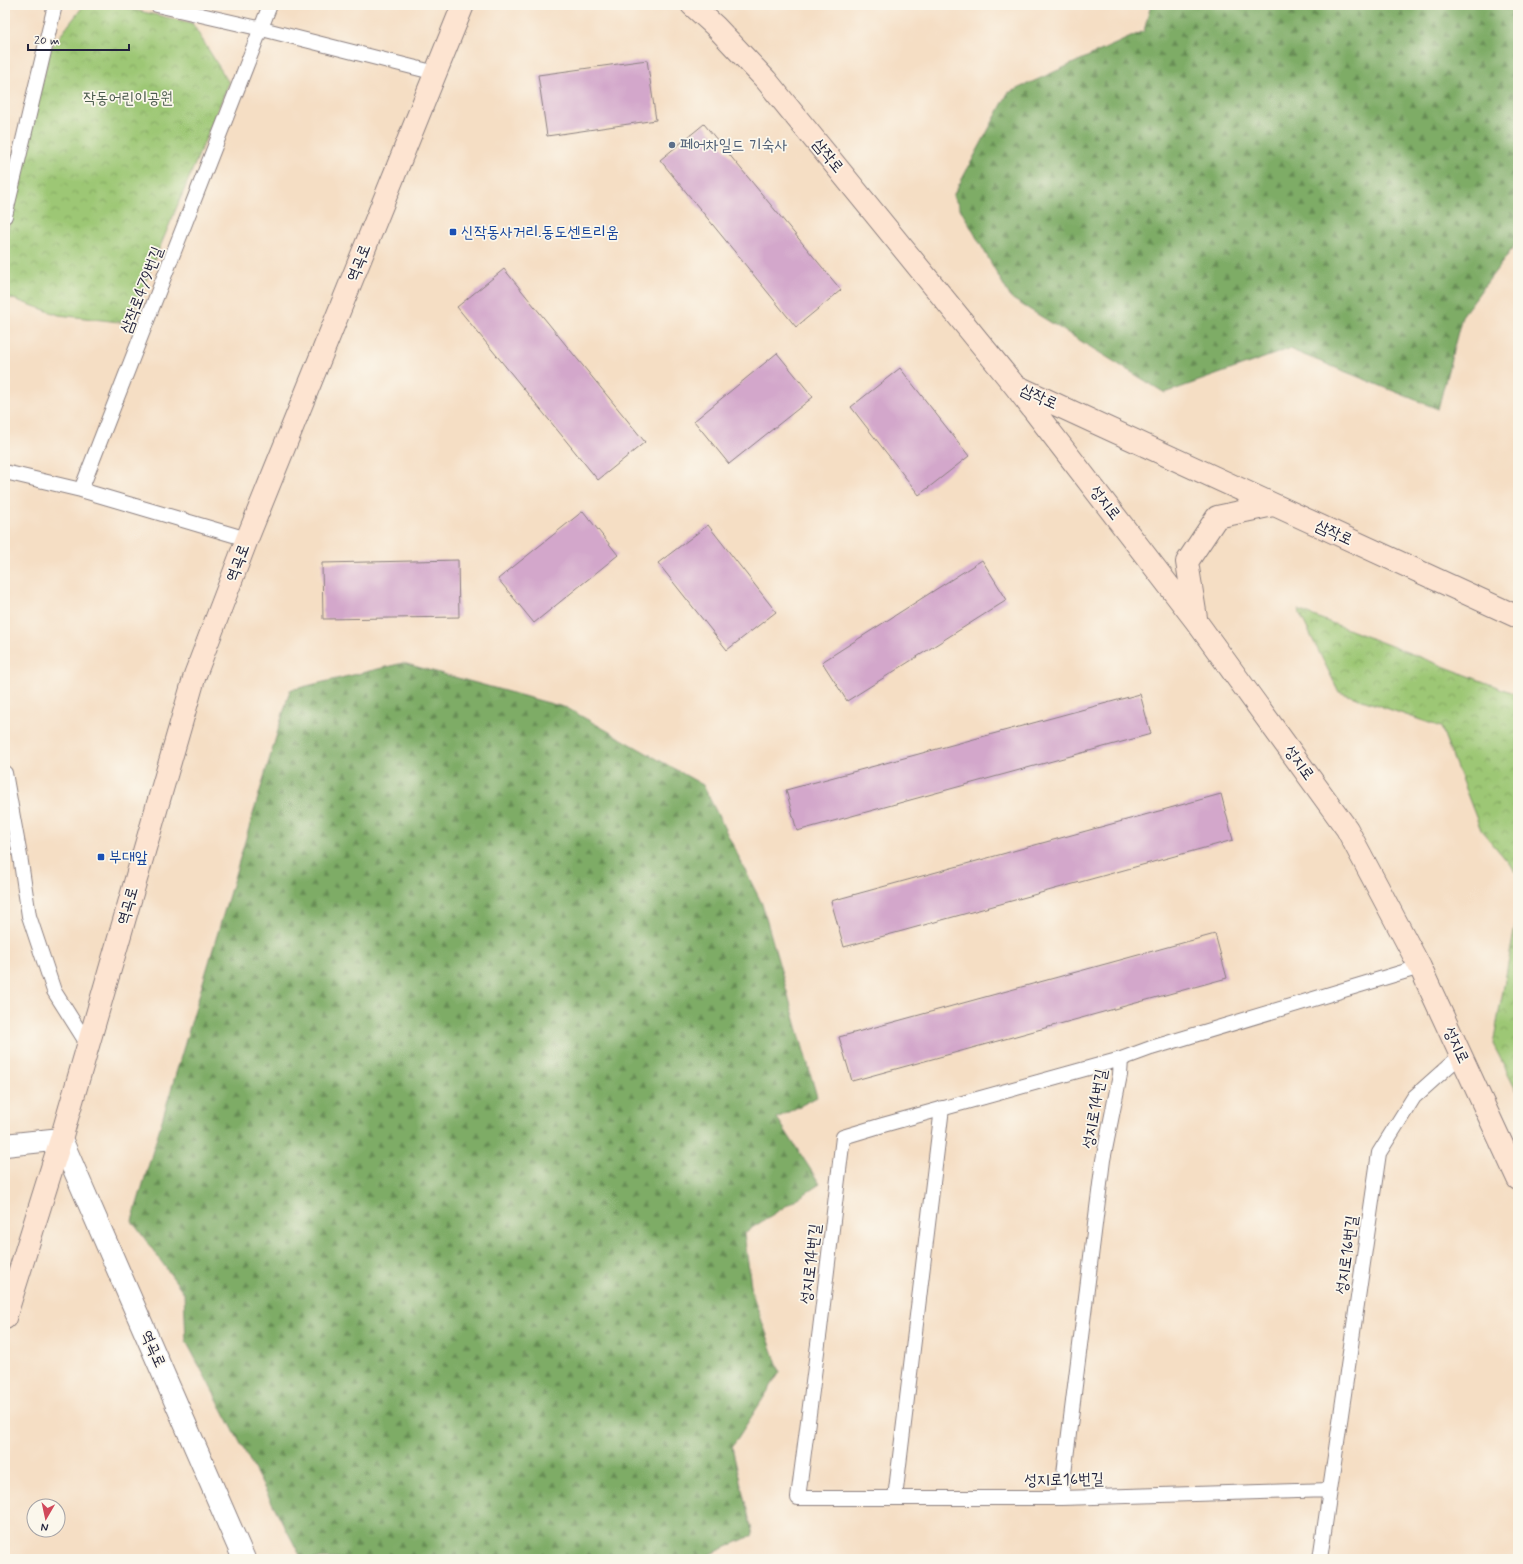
<svg xmlns="http://www.w3.org/2000/svg" width="1523" height="1564" viewBox="0 0 1523 1564" font-family="Mynerve,'Poor Story',sans-serif">
	<style>
		.forest { fill: url(#forest-firs); stroke: #506750 }
		.park { fill: url(#park-crowns); stroke: #607458 }
		.building { fill: #d3a7cb }
		.lines { fill: none; stroke-linecap: round; stroke-linejoin: round }
		.lane-casing { stroke: #8c8080; stroke-width: 16 }
		.street-casing { stroke: #8c8080; stroke-width: 24 }
		.secondary-casing { stroke: #8c8080; stroke-width: 24 }
		.lane { stroke: #fff; stroke-width: 14 }
		.street { stroke: #fff; stroke-width: 22 }
		.secondary { stroke: #fde4d1; stroke-width: 22 }
		.service-dot { fill: #5c6f8a; stroke: #fbf7ec; stroke-width: 1.5 }
		.transit-dot { fill: #1a4fb4; stroke: #fbf7ec; stroke-width: 1.5 }
		.labels { text-anchor: middle; dominant-baseline: central; stroke-width: 3.5; stroke-linejoin: round; paint-order: stroke }
		.park-label { font-size: 16px; fill: #4d5c4f; stroke: #fbf7ec }
		.service-label { font-size: 16px; fill: #4e5e75; stroke: #fbf7ec; text-anchor: start }
		.street-label { font-size: 16px; fill: #22223b; stroke: #fbf7ec }
		.transit-label { font-size: 16px; fill: #164399; stroke: #fbf7ec; text-anchor: start }
	</style>
	<defs>
		<pattern id="forest-firs" width="22" height="20" patternUnits="userSpaceOnUse"><rect width="22" height="20" fill="#7eac66"/><path d="M5 1l3.5 6h-7zM16 11l3.5 6h-7z" fill="#678c55"/></pattern>
		<pattern id="park-crowns" width="20" height="18" patternUnits="userSpaceOnUse"><rect width="20" height="18" fill="#9dc774"/><path d="M2 6a3 3 0 1 1 6 0M12 15a3 3 0 1 1 6 0" fill="none" stroke="#80a160"/></pattern>
	</defs>
	<rect width="100%" height="100%" fill="#fbf7ec"/>
	<filter id="ink" filterUnits="userSpaceOnUse"><feTurbulence type="fractalNoise" baseFrequency=".025" numOctaves="2"/><feDisplacementMap in="SourceGraphic" scale="8" xChannelSelector="R" yChannelSelector="G"/><feConvolveMatrix kernelMatrix="1 2 1 2 8 2 1 2 1" color-interpolation-filters="sRGB"/></filter>
	<filter id="wash" filterUnits="userSpaceOnUse"><feTurbulence type="fractalNoise" baseFrequency=".012" numOctaves="4" result="noise"/><feDisplacementMap in="SourceGraphic" scale="16" xChannelSelector="R" yChannelSelector="G"/><feGaussianBlur stdDeviation="0.9" result="paint"/><feColorMatrix in="noise" values="0 0 0 0 0 0 0 0 0 0 0 0 0 0 0 0 0 1.4 0 .05"/><feComposite in="paint" operator="in"/></filter>
	<g filter="url(#wash)">
		<rect width="100%" height="100%" fill="#f5dec4"/>
		<path class="forest" d="M1151,5H1518V241L1462,316L1438,409L1289,349L1165,393L1011,298L953,196L1008,93L1144,31Z
			M403,663L567,708L703,785L762,904L817,1097L777,1118L820,1184L744,1233L752,1293L780,1372L732,1447L753,1535L700,1559H302L186,1341L184,1293L132,1221L290,690Z"/>
		<path class="park" d="M84,5H112L192,23L229,83L128,323L59,315L5,296V242L50,49Z
			M1298,610L1518,695V874L1481,830L1441,727L1339,692Z
			M1518,911V1093L1493,1044Z"/>
		<g id="blocks">
			<path class="building" d="M647,60L656,120L547,136L538,75Z
				M704,124L841,290L796,327L660,160Z
				M504,269L645,442L598,480L457,307Z
				M777,353L813,397L729,464L694,421Z
				M900,368L969,456L919,495L851,407Z
				M583,511L618,555L534,623L498,579Z
				M708,525L776,612L727,650L658,563Z
				M458,560L459,617L323,619L322,563Z
				M982,560L1007,600L847,701L822,662Z
				M1140,694L1151,734L797,831L786,790Z
				M1221,794L1233,840L844,947L831,901Z
				M1215,934L1227,978L852,1081L839,1037Z"/>
		</g>
	</g>
	<g filter="url(#ink)">
		<use href="#blocks" fill-opacity="0" stroke="#8c8080" stroke-width="1"/>
		<g class="lines">
			<g class="lane-casing">
				<path id="lane" d="M157,5L262,29L436,73
					M5,216L55,5
					M5,472L81,490L247,539
					M81,490L270,5
					M5,773L20,856L29,916L54,991L88,1045
					M1330,1490L1061,1498H798L820,1329L843,1137L883,1125L1121,1059L1151,1048L1420,967
					M895,1498L942,1108
					M1061,1498L1103,1160L1120,1075L1121,1059
					M1320,1559L1379,1153L1414,1097L1461,1055"/>
			</g>
			<g class="street-casing">
				<path id="street" d="M5,1145L61,1139L244,1559"/>
			</g>
			<g class="secondary-casing">
				<path id="secondary" d="M692,5L715,26L766,80L1015,386L1196,621L1347,829L1420,967L1518,1179
					M1018,387L1518,617
					M1196,618L1187,562L1217,517L1273,505
					M5,1318L61,1139L195,675L247,539L463,5"/>
			</g>
			<use href="#lane" class="lane"/>
			<use href="#street" class="street"/>
			<use href="#secondary" class="secondary"/>
		</g>
	</g>
	<circle class="service-dot" cx="672" cy="145" r="4"/>
	<g class="transit-dot">
		<rect x="449" y="228" width="8" height="8" rx="2"/>
		<rect x="97" y="853" width="8" height="8" rx="2"/>
	</g>
	<g class="labels">
		<g class="park-label">
			<text x="128" y="98">작동어린이공원</text>
		</g>
		<g class="service-label">
			<text x="680" y="145">페어차일드 기숙사</text>
		</g>
		<g class="street-label">
			<text transform="translate(828 156) rotate(51)">삼작로</text>
			<text transform="translate(359 263) rotate(-68)">역곡로</text>
			<text transform="translate(142 290) rotate(-69)">삼작로479번길</text>
			<text transform="translate(1039 397) rotate(25)">삼작로</text>
			<text transform="translate(1105 503) rotate(52)">성지로</text>
			<text transform="translate(1334 533) rotate(25)">삼작로</text>
			<text transform="translate(238 563) rotate(-69)">역곡로</text>
			<text transform="translate(1299 763) rotate(54)">성지로</text>
			<text transform="translate(128 906) rotate(-74)">역곡로</text>
			<text transform="translate(1456 1045) rotate(65)">성지로</text>
			<text transform="translate(1095 1109) rotate(-80)">성지로14번길</text>
			<text transform="translate(1347 1255) rotate(-82)">성지로16번길</text>
			<text transform="translate(811 1264) rotate(-83)">성지로14번길</text>
			<text transform="translate(153 1349) rotate(66)">역곡로</text>
			<text transform="translate(1064 1480) rotate(-1)">성지로16번길</text>
		</g>
		<g class="transit-label">
			<text x="461" y="232">신작동사거리.동도센트리움</text>
			<text x="109" y="857">부대앞</text>
		</g>
	</g>
	<rect width="1523" height="1564" fill="none" stroke="#fbf7ec" stroke-width="20"/>
	<g transform="translate(46 1518) rotate(189)"><circle r="19" fill="#fbf7ec" stroke="#a4a2a5"/>
	<path d="M0-3L7 15L0 10L-7 15Z" fill="#d1495b"/>
	<text y="-6" font-size="11" font-weight="bold" text-anchor="middle" fill="#22223b">N</text>
	</g>
	<path d="M28 44v6h101v-6" fill="none" stroke="#22223b" stroke-width="2"/>
	<text x="34" y="44" font-size="12" fill="#22223b" stroke="#fbf7ec" stroke-width="3" paint-order="stroke">20 m</text>
</svg>
